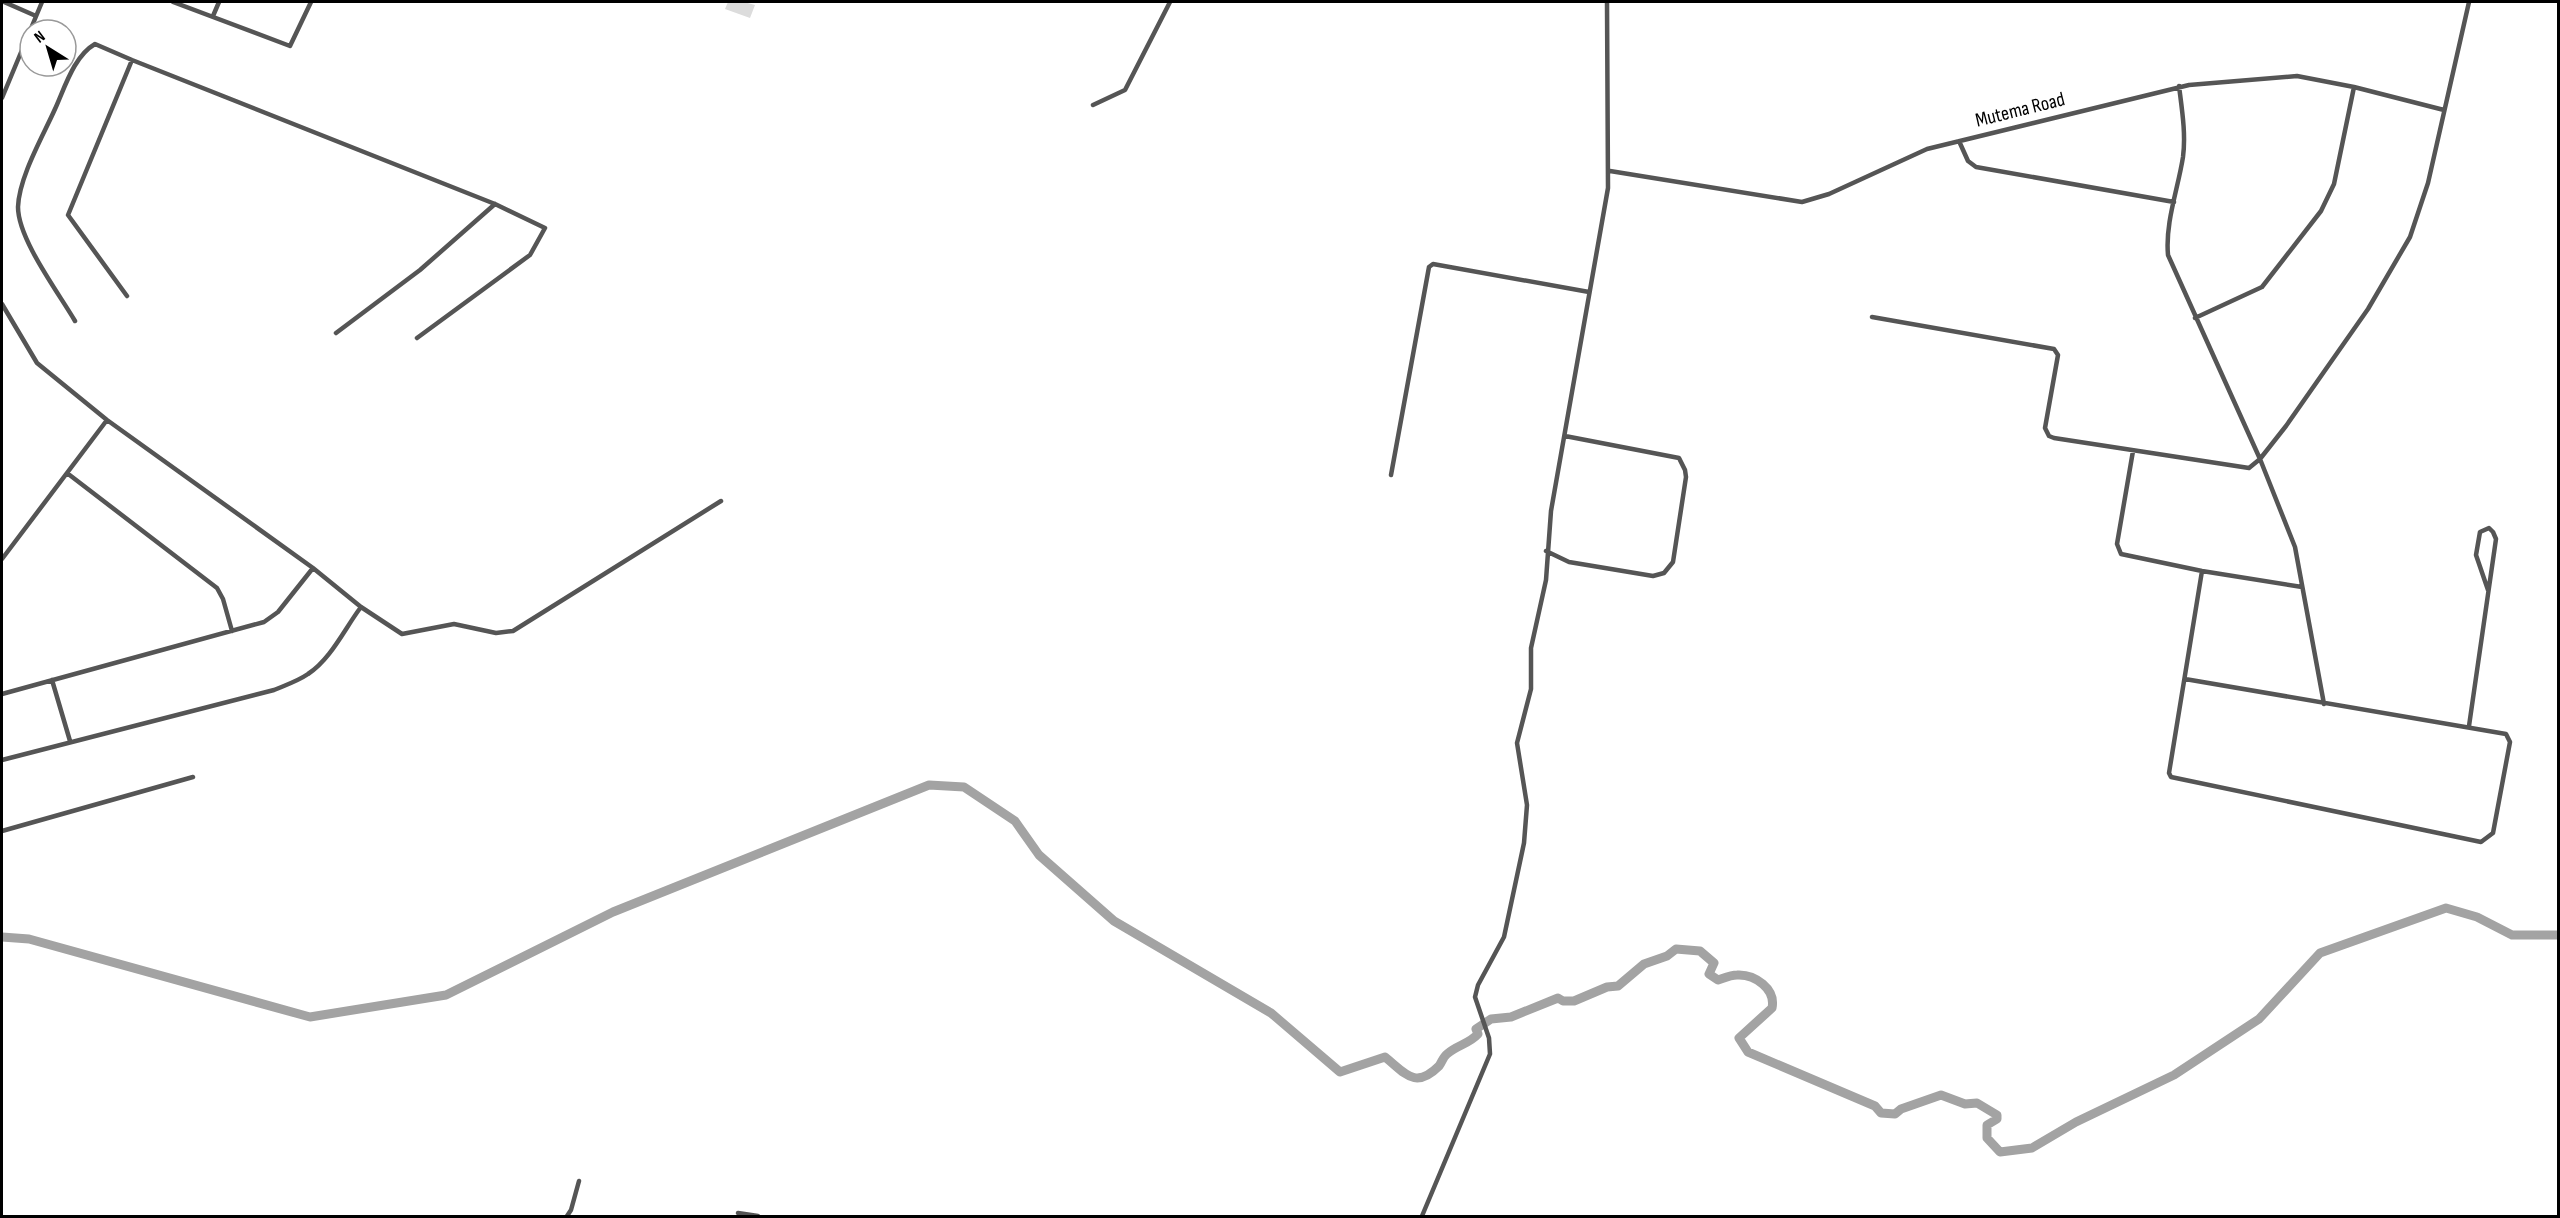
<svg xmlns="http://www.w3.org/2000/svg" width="2560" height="1218" viewBox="0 0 2560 1218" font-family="'Sofia Sans Condensed',sans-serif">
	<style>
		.green { fill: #dcdcdc }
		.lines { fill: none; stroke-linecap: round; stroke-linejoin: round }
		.river { stroke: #a3a3a3; stroke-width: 9 }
		.minor { stroke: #555; stroke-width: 4.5 }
		.labels { text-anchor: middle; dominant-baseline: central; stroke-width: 4.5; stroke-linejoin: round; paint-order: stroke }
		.street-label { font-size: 20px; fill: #000; stroke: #fff }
	</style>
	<rect width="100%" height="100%" fill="#fff"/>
	<path class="green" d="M728,2H744L755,5L750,18L725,9Z"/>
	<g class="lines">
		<path class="river" d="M2,937L29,939L310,1017L446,995L613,912L929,785L964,787L1015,821L1039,855L1114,921L1271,1013L1340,1072L1385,1057C1405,1073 1415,1090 1439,1066C1442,1062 1443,1057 1447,1054C1457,1045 1469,1044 1478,1034L1476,1029L1491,1019L1511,1017L1558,998L1563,1001H1574L1607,987L1618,986L1644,964L1667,956L1676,949L1700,951L1714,963L1709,974L1718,980C1724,978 1731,975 1737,975C1755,974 1776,989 1772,1008L1739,1038L1748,1052L1875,1106L1881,1113L1895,1114L1901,1109L1941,1095L1965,1104L1977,1103L1997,1115V1119L1987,1125V1138L2000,1152L2032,1148L2076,1122L2174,1075L2259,1019L2320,953L2446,908L2477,917L2512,935H2558"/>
		<path class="minor" d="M4,2L36,16
			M173,2L290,46L311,2
			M213,16L219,2
			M2179,86C2182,110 2186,134 2183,157C2178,189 2165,223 2168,255L2260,459L2295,547L2324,704
			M2,98L42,2
			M1093,105L1125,90L1170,2
			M1959,141L1968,161L1976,167L2174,202
			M1610,171L1802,202L1829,194L1927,149L2189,85L2297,76L2354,87L2444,110
			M127,296L68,215L132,60
			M2,304L37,363L107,420L313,568L361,607L402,634L454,624L496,633L513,631L721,501
			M1872,317L2054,349L2058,355L2045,428L2049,436L2054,438L2249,468L2260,459L2286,426L2368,309L2410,237L2428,183L2469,2
			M2195,318L2262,287L2321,211L2334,184L2354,87
			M75,321C58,292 18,239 18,207C19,177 43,136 55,109C65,87 74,56 95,44L132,60L495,204L545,228L530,255L417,338
			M336,333L420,270L495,204
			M2133,451L2117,544L2121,554L2202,571L2302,587
			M67,473L217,588L223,599L232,631
			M1391,475L1429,267L1433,264L1589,292
			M1546,551L1569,562L1653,576L1664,573L1673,562L1686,477L1685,470L1679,458L1565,436
			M2,559L107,420
			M2185,679L2506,734L2510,742L2493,833L2481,842L2171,777L2169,773L2202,571
			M52,680L70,741
			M2,694L264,622L278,612L313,568
			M2469,726L2496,539L2493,532L2489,528L2480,532L2476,555L2488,590
			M2,760L274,690C286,685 298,681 308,674C331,659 345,628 361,607
			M2,831L193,777
			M738,1213L758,1216
			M567,1216L571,1210L579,1181
			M1422,1216L1490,1054L1489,1038L1475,997L1478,985L1504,937L1524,843L1527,805L1517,743L1531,689V648L1546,580L1551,511L1608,188L1607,2"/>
	</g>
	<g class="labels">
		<g class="street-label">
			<text transform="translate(2020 110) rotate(-14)">Mutema Road</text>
		</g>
	</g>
	<rect width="2560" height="1218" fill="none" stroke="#000000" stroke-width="6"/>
	<g transform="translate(48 48) rotate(323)"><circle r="28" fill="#ffffff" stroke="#999999" stroke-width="1.5"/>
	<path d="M0-4.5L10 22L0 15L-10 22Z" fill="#000000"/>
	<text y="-9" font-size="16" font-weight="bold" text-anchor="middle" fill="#000000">N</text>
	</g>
</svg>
